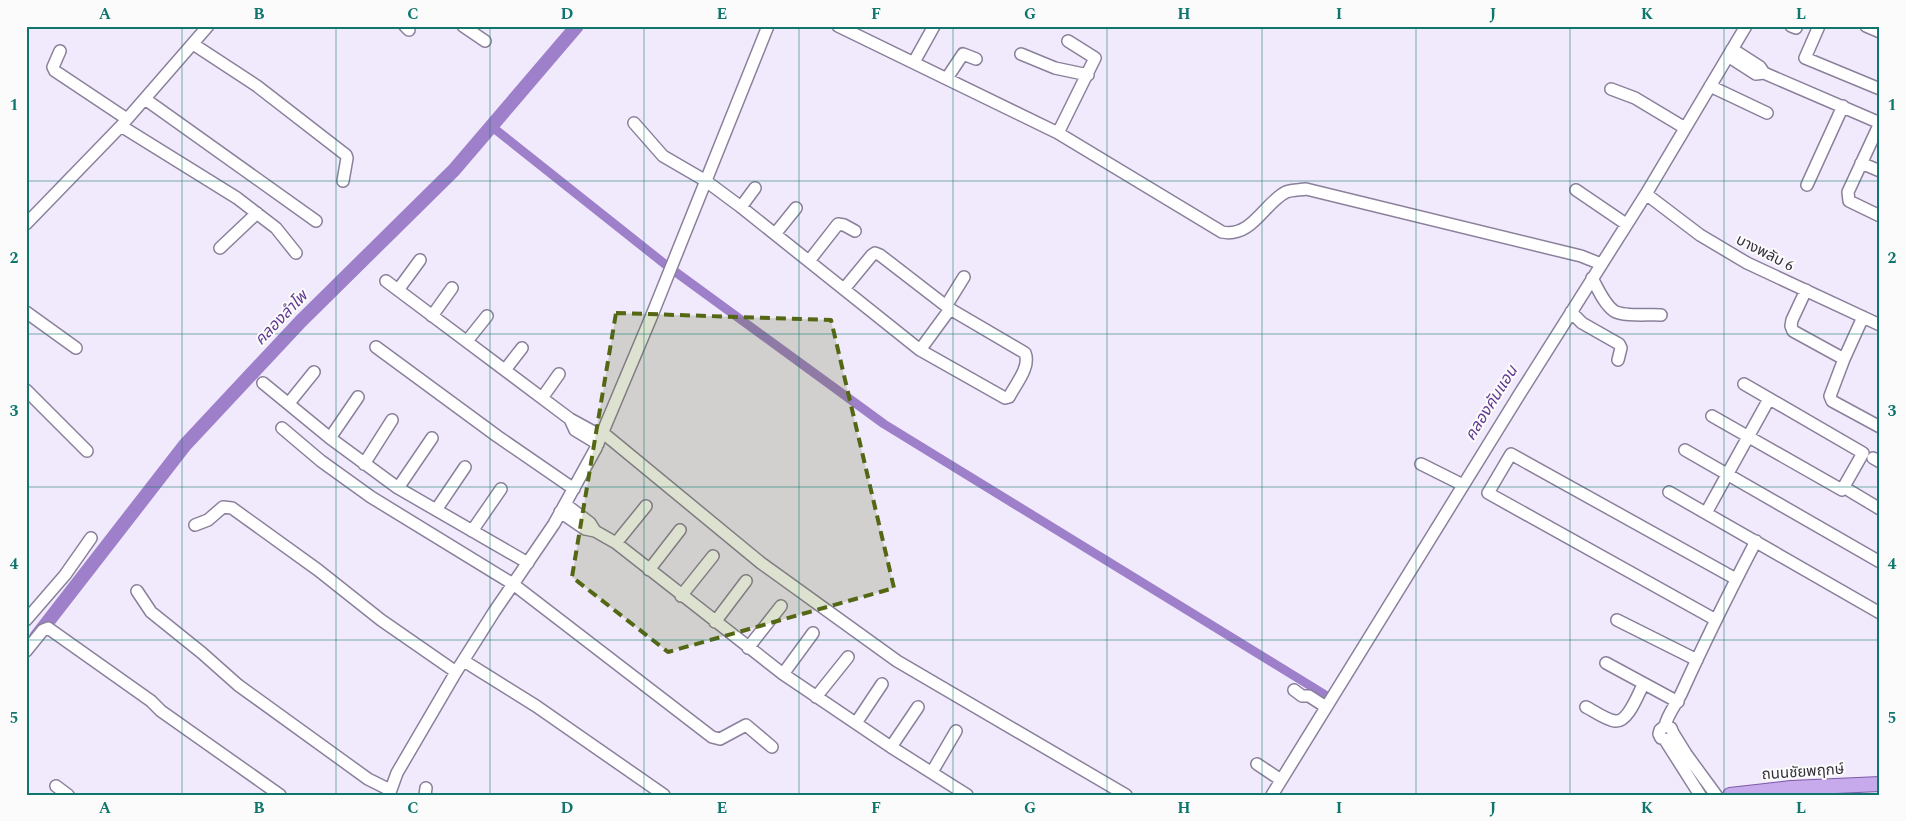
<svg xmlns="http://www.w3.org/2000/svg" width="1906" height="821" viewBox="0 0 1906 821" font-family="Spectral,'Noto Sans Thai',serif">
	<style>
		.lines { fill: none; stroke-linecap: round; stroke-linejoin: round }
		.canal { stroke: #9e7fca; stroke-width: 9 }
		.river { stroke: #9e7fca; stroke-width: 14 }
		.minor-casing { stroke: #8b809c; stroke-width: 14 }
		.major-casing { stroke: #7c5aa6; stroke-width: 16 }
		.minor { stroke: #fff; stroke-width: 11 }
		.major { stroke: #c7aaec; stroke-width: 14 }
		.marked { fill: #546713; fill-opacity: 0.2; stroke: #546713; stroke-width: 4; stroke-dasharray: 10 6; stroke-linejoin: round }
		.grid { fill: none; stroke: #0f766e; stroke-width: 1; stroke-opacity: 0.55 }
		.labels { text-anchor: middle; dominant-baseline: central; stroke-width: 4; stroke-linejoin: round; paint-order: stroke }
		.street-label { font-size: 15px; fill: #342f3b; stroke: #fbfbfb }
		.water-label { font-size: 16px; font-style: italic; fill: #613791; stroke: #fbfbfb }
		.neatline { fill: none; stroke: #0f766e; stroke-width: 2 }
		.grid-label { font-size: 16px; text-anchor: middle; font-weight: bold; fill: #0f766e }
	</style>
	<rect width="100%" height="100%" fill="#f1eafd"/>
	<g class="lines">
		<path class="canal" d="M491,126L666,265L884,424L1327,696"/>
		<path class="river" d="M36,637L185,445L301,321L454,170L577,26"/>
		<g class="minor-casing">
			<path id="minor" d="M405,26L409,30
				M463,26L485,41
				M838,26L1058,133L1222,232C1252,238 1264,203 1286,192C1292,190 1300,190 1306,189L1581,256L1601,264
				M1791,26L1796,28
				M1819,26L1805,58L1880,89
				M1866,26L1880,32
				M193,44L257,86L346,155L347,158L343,181
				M1732,49L1760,67L1764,73
				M60,51L53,67L55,71L127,119
				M1021,54L1055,68L1088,75
				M1728,56L1756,74L1764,73L1880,123
				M914,62L934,26
				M947,78L963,54L976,59
				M1710,86L1767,113
				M1611,89L1635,98L1685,128
				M145,99L316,221
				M634,123L663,156L706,181L741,207L920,350L1005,398L1009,397C1015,385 1031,367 1025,353L950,309L880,255L875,253L872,255L844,289
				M1880,123L1848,192L1849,201L1880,216
				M121,126L237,198L276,228L296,253
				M1058,133L1095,58L1068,41
				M1861,163L1880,171
				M1807,185L1843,106
				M1576,190L1626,224
				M1646,194L1700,235L1747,263L1880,325
				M741,207L755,188
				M26,224L121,126L208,26
				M775,234L796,208
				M220,248L257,213
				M809,261L838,224L844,225L855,231
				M1592,278C1598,289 1604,304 1614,311C1624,317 1650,314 1661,315
				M386,281L570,419
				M398,290L420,260
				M1806,290L1792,320L1791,326L1793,331L1844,359
				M946,306L964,277
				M26,312L76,348
				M1571,312L1582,323L1619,344L1621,348L1618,360
				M432,316L452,288
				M1863,317L1844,359L1830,396L1832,401L1880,427
				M467,341L487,316
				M376,347L497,436L574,489
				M920,350L950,309
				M505,370L522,348
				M263,383L330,438L398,488L528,563
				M26,390L87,451
				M542,398L559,374
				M289,403L314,372
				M1712,416L1842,490L1863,453L1744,384
				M282,428L321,461L371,497L513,584L712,737L720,739L746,725L772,747
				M602,432L761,563L897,661L1126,795
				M330,438L358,397
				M598,444L575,430L570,419L601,436
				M1685,450L1880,562
				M1873,458L1880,462
				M364,464L392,420
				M1421,464L1463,485
				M398,488L432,438
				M1850,491L1880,509
				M1669,492L1880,613
				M436,510L465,467
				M560,512L585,529L595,531L590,523L565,504
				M1706,513L1769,399
				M195,525L208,520L223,507L232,508L318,570L381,620L456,672
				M472,531L501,489
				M595,531L616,543L783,674L891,747L967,795
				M616,543L646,506
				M649,570L680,530
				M137,591L151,612L202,653L238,685L368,779L390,790
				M681,596L713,556
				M26,620L65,575L91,538
				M1617,620L1697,660
				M1716,620L1488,493L1511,454L1736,579
				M715,622L746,581
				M748,648L781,606
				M26,651L43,630L48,628L151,701L161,711L280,795
				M464,661L536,706L664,795
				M1606,663L1678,702
				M783,674L813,633
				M1294,690L1302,696H1309L1326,707
				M816,697L848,657
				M1586,707C1594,711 1606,720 1615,721C1628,723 1638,694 1643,685
				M856,723L882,684
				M1665,726L1671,728L1673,733L1672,738L1668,740L1661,738L1659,734L1660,730L1665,726C1667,715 1677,703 1682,692C1705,641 1730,591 1756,541
				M1673,733L1686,754L1716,795
				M1665,740L1700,795
				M891,747L918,707
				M1257,764L1281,780
				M932,772L956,731
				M56,786L68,795
				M389,795L397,773L456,672L494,612L554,524L596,448L652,315L768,26
				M425,795L426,788
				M1272,795L1519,395L1646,194L1746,26"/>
		</g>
		<g class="major-casing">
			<path id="major" d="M1730,795L1791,788L1880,784"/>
		</g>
		<use href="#minor" class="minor"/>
		<use href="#major" class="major"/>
	</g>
	<path class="marked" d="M616,313L831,320L894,588L668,652L572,577Z"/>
	<path class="grid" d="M182,26V795M336,26V795M490,26V795M644,26V795M799,26V795M953,26V795M1107,26V795M1262,26V795M1416,26V795M1570,26V795M1724,26V795M26,181H1880M26,334H1880M26,487H1880M26,640H1880"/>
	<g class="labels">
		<g class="street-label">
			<text transform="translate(1765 253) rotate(27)">บางพลับ 6</text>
			<text transform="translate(1803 772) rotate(-4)">ถนนชัยพฤกษ์</text>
		</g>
		<g class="water-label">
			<text transform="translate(281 318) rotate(-46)">คลองลำโพ</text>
			<text transform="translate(1491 403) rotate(-58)">คลองคันแอน</text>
		</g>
	</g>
	<rect width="1906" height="821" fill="none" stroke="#fbfbfb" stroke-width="55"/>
	<rect x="28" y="28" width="1850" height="766" class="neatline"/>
	<g class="grid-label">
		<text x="105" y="19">A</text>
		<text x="259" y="19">B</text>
		<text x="413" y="19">C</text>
		<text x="567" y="19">D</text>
		<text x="722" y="19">E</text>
		<text x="876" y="19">F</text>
		<text x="1030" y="19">G</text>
		<text x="1184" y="19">H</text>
		<text x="1339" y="19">I</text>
		<text x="1493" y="19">J</text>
		<text x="1647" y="19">K</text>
		<text x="1801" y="19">L</text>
		<text x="14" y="110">1</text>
		<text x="1892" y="110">1</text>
		<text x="14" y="263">2</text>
		<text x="1892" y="263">2</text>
		<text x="14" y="416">3</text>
		<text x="1892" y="416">3</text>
		<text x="14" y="569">4</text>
		<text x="1892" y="569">4</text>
		<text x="14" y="723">5</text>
		<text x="1892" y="723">5</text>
		<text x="105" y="813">A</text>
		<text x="259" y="813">B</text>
		<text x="413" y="813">C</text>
		<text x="567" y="813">D</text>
		<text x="722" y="813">E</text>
		<text x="876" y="813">F</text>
		<text x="1030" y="813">G</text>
		<text x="1184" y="813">H</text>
		<text x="1339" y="813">I</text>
		<text x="1493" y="813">J</text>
		<text x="1647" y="813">K</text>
		<text x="1801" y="813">L</text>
	</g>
</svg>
